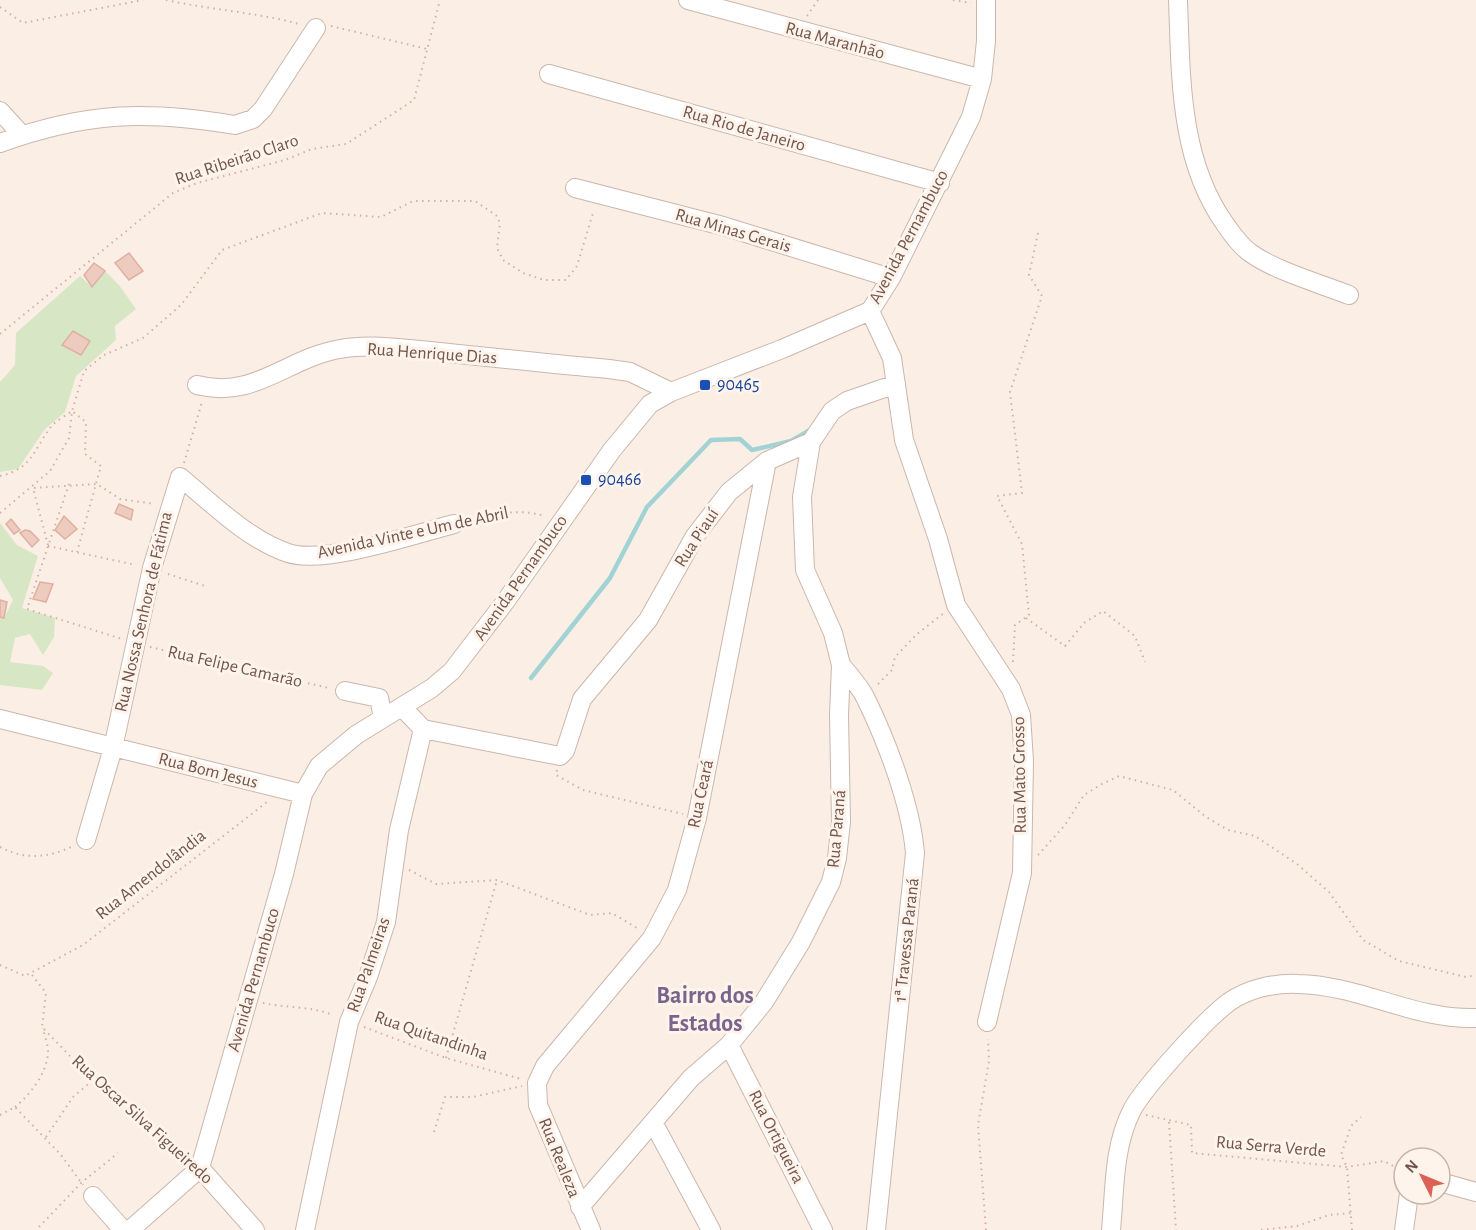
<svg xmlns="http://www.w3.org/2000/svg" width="1476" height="1230" viewBox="0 0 1476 1230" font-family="'Alegreya Sans',sans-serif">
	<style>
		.green { fill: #d7e7c5 }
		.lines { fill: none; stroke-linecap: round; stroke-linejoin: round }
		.stream { stroke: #a2d3d4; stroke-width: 4.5 }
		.building { fill: #eecbbf; stroke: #dfb0a1; stroke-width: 1.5 }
		.minor-casing { stroke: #cbb6ac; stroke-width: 20 }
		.path { stroke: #d3afa2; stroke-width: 2; stroke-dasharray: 1.5 4.5; stroke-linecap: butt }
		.minor { stroke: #fff; stroke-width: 18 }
		.transit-dot { fill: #1a4fb4; stroke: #fef4eb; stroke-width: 2 }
		.labels { text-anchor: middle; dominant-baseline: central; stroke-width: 6; stroke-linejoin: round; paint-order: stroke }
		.street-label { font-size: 18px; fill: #72554c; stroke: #fef4eb }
		.transit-label { font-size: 18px; fill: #164399; stroke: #fef4eb; text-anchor: start }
		.district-label { font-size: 24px; font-weight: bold; fill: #7a648e; stroke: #fef4eb }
	</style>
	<rect width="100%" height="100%" fill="#fbefe5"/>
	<path class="green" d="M105,271L119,285L136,309L115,326L116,340L76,376L65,412L45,429L18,469L0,472V382L15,365L16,333L80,276L92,287Z
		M0,523L17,545L38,556L22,608L55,618L54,637L43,655L30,634L15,638L10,662L43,666L53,673L42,690L0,685V617L4,618L13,600L0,578Z"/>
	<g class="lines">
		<path class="stream" d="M531,678L610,578L647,507L711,440L740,439L752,450L791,441L810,430"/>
	</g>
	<path class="building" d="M129,253L143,271L129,280L115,263Z
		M94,263L105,271L92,287L84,275Z
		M73,331L90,341L81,355L62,345Z
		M119,504L133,510L131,520L115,513Z
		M64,516L77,529L65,539L55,530Z
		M11,519L20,530L14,534L6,524Z
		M25,530L30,531L39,540L32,547L20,533Z
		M40,582L53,584L46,602L33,599Z
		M0,600L7,602L4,618L0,617Z"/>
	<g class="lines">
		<g class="minor-casing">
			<path id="minor" d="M688,0L982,79
				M1178,0C1181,77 1179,159 1225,224C1232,234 1241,247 1252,254C1276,271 1321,284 1349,295
				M549,74L940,183
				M0,111L22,135
				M0,143C86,112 146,110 235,125L253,119L263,109L316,28
				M575,188L723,226L891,278
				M870,311L892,358L904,440L938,539L956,605L1011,689L1021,715L1024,761L1022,873L987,1022
				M197,385C254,400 287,358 340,349C371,343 408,349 440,352C496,358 552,364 609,369L630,372L671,392
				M841,665C850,676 860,686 866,699C887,742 911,805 915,853L876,1230
				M345,691L379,698L383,718
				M0,719L303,794
				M423,729L560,756L565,751L582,699L648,620L695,536L729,492L767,461L811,442L832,411L847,401L896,384
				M86,840L113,748L152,568L180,477C213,504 247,539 288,553C325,565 415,534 454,524
				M729,1045L823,1230
				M654,1124L711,1230
				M200,1168L255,1230
				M1440,1182L1476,1192
				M93,1196L123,1230
				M580,1207L691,1078L729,1045L764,1002L801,942L831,882L837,858L841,822L839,715L841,665L833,633L805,570L802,497L811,442
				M130,1230L200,1168L284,874L303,794L319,766L356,735L432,688L452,671L505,602L612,450L650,404L671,392L782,349L870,311L891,278L971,117L982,79L986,41V0
				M305,1230L349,1022L368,977L386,922L399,830L423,729L402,707
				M591,1230L538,1105L537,1083L545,1066L652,938L677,890L697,818L767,461
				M1111,1230C1115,1190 1113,1147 1132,1110C1145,1086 1206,1019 1229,1002C1249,988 1275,983 1298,984C1359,985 1414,1020 1476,1018
				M1404,1230L1409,1194"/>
		</g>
		<path class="path" d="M166,0C211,10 255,12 299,24
			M953,0L971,3
			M0,7L23,23L143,0
			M807,16L818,0
			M331,26L427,49
			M0,334L173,193L197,183L285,160L312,149L346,144L414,100L440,0
			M184,463L202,402
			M0,476C32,469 33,451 50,428C55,421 65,416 72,411L86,422L85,454L101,466L77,552
			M69,484L27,609L122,639
			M0,513L50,471L69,438L72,411L84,371L104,355L143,338L181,305L222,250L322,213L381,217L413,201H475L497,216L500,223L497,248L503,260L523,273L544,280H566L577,266L594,210
			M469,521C496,514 518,508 545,516
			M48,545L33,488L97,484L120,499L155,504
			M48,546L136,565
			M168,574L205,586
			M1026,618L1065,646L1084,623L1103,611L1135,636L1145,662
			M150,647L329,688
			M1013,662L1015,625L1029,615L1022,544L997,496L1022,493L1010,392L1042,296L1029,275L1038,233
			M878,684L892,670L895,657L917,634L944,613
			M557,770L556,775L583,790L683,814
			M0,847C24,860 49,858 73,846
			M1038,855L1065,825L1084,795L1102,784L1119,776L1173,790L1206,817L1228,830L1255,836L1297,864L1329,892L1363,940L1399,961L1466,977L1476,975
			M409,870L436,884L497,880L590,915L612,913L637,928
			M0,965L25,976L83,945L267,802
			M32,975L46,993L42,1027L93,1080L187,1157
			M263,1003C286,1008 311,1006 333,1015
			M364,1027L446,1058L521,1079
			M446,1058L497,880
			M15,1107C30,1095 48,1072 48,1051C48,1044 44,1035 43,1028
			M0,1115L15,1107L61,1155L83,1185
			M1146,1115L1191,1125L1192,1153L1347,1167L1384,1161L1404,1172
			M1169,1122L1176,1230
			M434,1132L445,1097H473L522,1086
			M46,1137L73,1097L93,1080
			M39,1227L81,1183L118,1153
			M986,1230L978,1125L989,1061L988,1039
			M1261,1230L1297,1226L1329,1215L1352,1213
			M1352,1230L1347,1167L1341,1155L1351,1126L1361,1117"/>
		<use href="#minor" class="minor"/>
	</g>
	<g class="transit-dot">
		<rect x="699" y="379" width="12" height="12" rx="3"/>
		<rect x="580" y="474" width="12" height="12" rx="3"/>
	</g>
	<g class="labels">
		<g class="street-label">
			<text transform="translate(835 41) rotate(15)">Rua Maranhão</text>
			<text transform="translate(744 129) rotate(16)">Rua Rio de Janeiro</text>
			<text transform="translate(237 160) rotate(-18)">Rua Ribeirão Claro</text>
			<text transform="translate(733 231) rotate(16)">Rua Minas Gerais</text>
			<text transform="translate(909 237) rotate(-62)">Avenida Pernambuco</text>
			<text transform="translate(432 354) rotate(4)">Rua Henrique Dias</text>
			<text transform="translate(413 533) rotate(-12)">Avenida Vinte e Um de Abril</text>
			<text transform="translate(697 538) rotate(-57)">Rua Piauí</text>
			<text transform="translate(521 578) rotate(-55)">Avenida Pernambuco</text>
			<text transform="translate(144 612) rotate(-77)">Rua Nossa Senhora de Fátima</text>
			<text transform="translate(235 667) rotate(13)">Rua Felipe Camarão</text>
			<text transform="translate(208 771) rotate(14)">Rua Bom Jesus</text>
			<text transform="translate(1020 775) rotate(-91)">Rua Mato Grosso</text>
			<text transform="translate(701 794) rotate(-78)">Rua Ceará</text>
			<text transform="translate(837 829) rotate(-85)">Rua Paraná</text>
			<text transform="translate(151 875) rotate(-38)">Rua Amendolândia</text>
			<text transform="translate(907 940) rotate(-84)">1ª Travessa Paraná</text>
			<text transform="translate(369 965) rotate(-71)">Rua Palmeiras</text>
			<text transform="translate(254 980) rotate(-74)">Avenida Pernambuco</text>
			<text transform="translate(431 1036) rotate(19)">Rua Quitandinha</text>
			<text transform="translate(142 1120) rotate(42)">Rua Oscar Silva Figueiredo</text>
			<text transform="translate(776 1137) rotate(63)">Rua Ortigueira</text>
			<text transform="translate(1271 1147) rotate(5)">Rua Serra Verde</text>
			<text transform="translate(559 1158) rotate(68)">Rua Realeza</text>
		</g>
		<g class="transit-label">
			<text x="717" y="385">90465</text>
			<text x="598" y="480">90466</text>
		</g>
		<g class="district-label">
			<text x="705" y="996">Bairro dos<tspan x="705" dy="28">Estados</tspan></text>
		</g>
	</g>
	<g transform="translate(1422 1176) rotate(313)"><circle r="28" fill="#fef4eb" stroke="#c6b4ab" stroke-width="1.5"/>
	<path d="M0-4.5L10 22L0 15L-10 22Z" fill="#dc6053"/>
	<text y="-9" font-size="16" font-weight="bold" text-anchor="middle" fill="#72554c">N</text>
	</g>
</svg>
